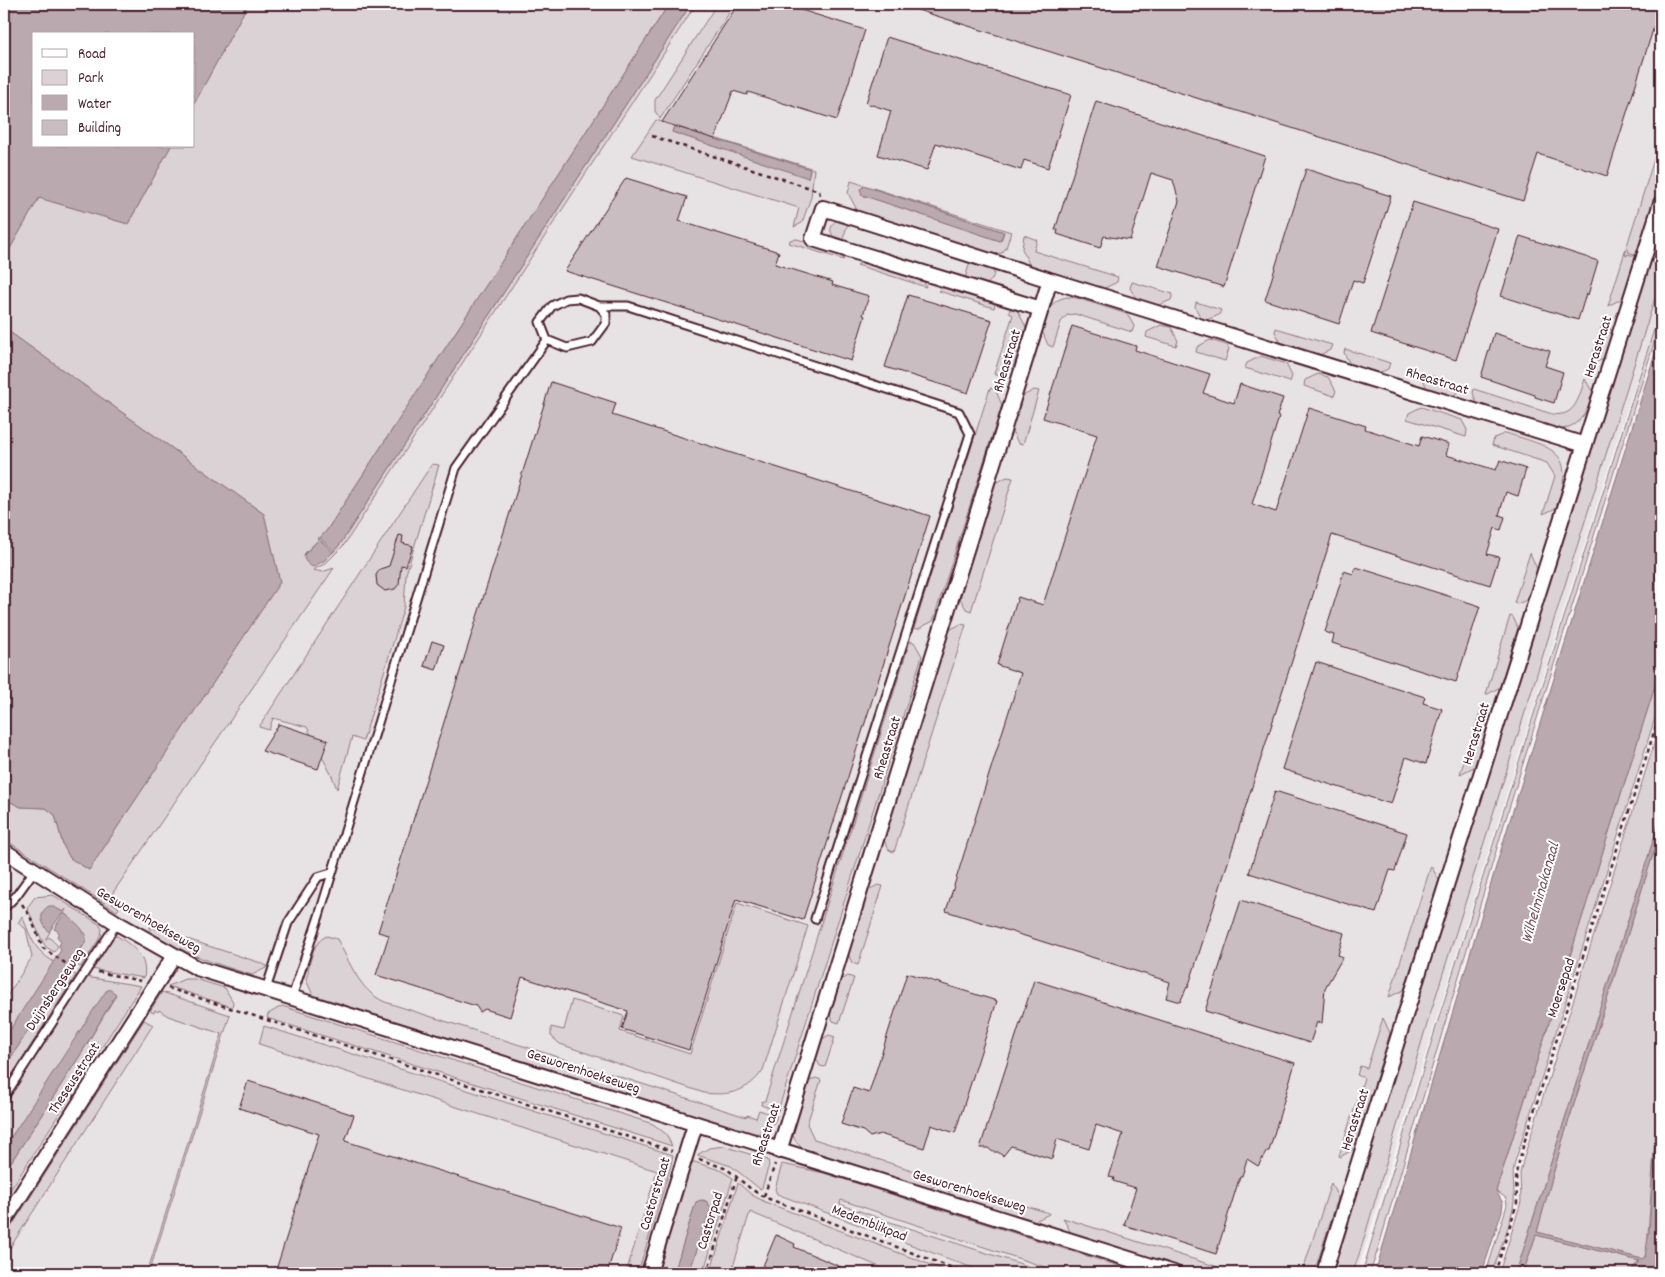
<svg xmlns="http://www.w3.org/2000/svg" width="1665" height="1277" viewBox="0 0 1665 1277" font-family="Dekko,sans-serif">
	<style>
		.built { fill: #e7e2e3; fill-rule: evenodd }
		.green { fill: #dbd2d5; stroke: #927880; fill-rule: evenodd }
		.water { fill: #baa9ae; stroke: #8d727a }
		.building { fill: #cabdc1; stroke: #4a1f2b }
		.lines { fill: none; stroke-linecap: round; stroke-linejoin: round }
		.lane-casing { stroke: #4a1f2b; stroke-width: 11 }
		.street-casing { stroke: #4a1f2b; stroke-width: 18 }
		.path { stroke: #4a1f2b; stroke-width: 2.5; stroke-dasharray: 4 4; stroke-linecap: butt }
		.lane { stroke: #fff; stroke-width: 7 }
		.street { stroke: #fff; stroke-width: 14 }
		.labels { text-anchor: middle; dominant-baseline: central; stroke-width: 4; stroke-linejoin: round; paint-order: stroke }
		.street-label { font-size: 15px; fill: #4a1f2b; stroke: #fff }
		.water-label { font-size: 16px; font-style: italic; fill: #714f59; stroke: #fff }
	</style>
	<rect width="100%" height="100%" fill="#f4f2f2"/>
	<filter id="ink" filterUnits="userSpaceOnUse"><feTurbulence type="fractalNoise" baseFrequency=".02" numOctaves="2"/><feDisplacementMap in="SourceGraphic" scale="10" xChannelSelector="R" yChannelSelector="G"/><feConvolveMatrix kernelMatrix="1 2 1 2 8 2 1 2 1" color-interpolation-filters="sRGB"/></filter>
	<g filter="url(#ink)">
		<path class="built" d="M4,4H1661V307L1625,414L1357,1273H4ZM34,34H194V146H34Z"/>
		<path class="green" d="M248,4H669L327,530L320,538L317,537L319,539L304,554L325,560L333,552H334V551L341,543L691,4H696L344,545L326,563L313,570L322,572L334,568L108,900L119,908L117,911L4,839V799L21,807L46,808L55,815L63,845L70,858L89,870L280,582L264,514L4,328V259L39,198L128,224L171,146H194V104Z
			M717,4H735L660,119L655,111V100Z
			M656,120L814,169L811,197L802,223L794,227L799,208L632,156ZM674,126L810,169L808,177L672,132Z
			M1661,137V177L1659,185L1636,255L1628,252L1629,250L1627,249L1625,255L1627,256V254L1636,256L1623,298L1608,306Z
			M851,181L1011,232L1006,248L1002,253L992,254L858,212L848,193ZM863,186H865L1004,232L1001,241L862,195Z
			M837,220H849L842,242C831,238 826,228 837,220Z
			M1661,229V279L1423,1037L1363,1242L1353,1273H1331Z
			M1024,235L1037,240L1034,251L1118,277L1117,282L1103,289L1030,266L1022,249Z
			M797,239L840,252L844,260L789,243L790,240Z
			M971,259C976,261 985,262 990,266C998,272 992,282 985,285L964,281Z
			M864,261L923,279L926,287L857,265Z
			M1132,282L1173,294L1171,300L1157,306L1137,300L1130,288Z
			M946,286L996,301L994,308L939,291Z
			M1068,297L1077,298L1127,314L1134,326L1132,332L1075,314L1067,315L1061,322L1053,347L1048,345L1042,331C1046,316 1049,299 1068,297Z
			M1196,302L1221,310L1219,315L1204,321L1202,320L1195,307Z
			M1011,306L1016,308L1026,327L1013,368L999,376L994,374L1013,315L1009,313Z
			M1661,307V321L1502,831L1378,1249L1370,1273H1362L1432,1040Z
			M1604,318L1612,332L1603,359L1589,366Z
			M1161,325L1171,327L1178,341L1176,346L1146,337L1147,332Z
			M1276,328L1332,345L1330,350L1316,357L1283,346L1275,332Z
			M1210,340L1227,345L1229,349L1225,361L1196,352L1197,347Z
			M1345,349L1390,363L1388,369L1375,375L1352,368L1344,353Z
			M1261,356L1286,364L1292,376L1290,382L1245,368L1247,363Z
			M1318,374L1328,377L1336,391L1334,396L1304,386L1305,380Z
			M1425,374L1464,386V389L1448,398L1429,392L1423,380Z
			M1585,379L1593,393C1586,413 1582,425 1559,430L1478,407L1473,393L1474,389L1552,414C1576,418 1579,396 1585,379Z
			M990,388L995,389L1002,405L933,621L918,629L914,628Z
			M1034,390L1039,391L1023,444L1018,443L1011,429L1021,397Z
			M1421,407L1462,420L1467,430L1466,437L1407,419L1409,413Z
			M1506,433C1554,448 1577,451 1556,508L1543,514L1555,476L1547,463L1492,445L1494,438Z
			M432,464L439,465L406,574L404,607L363,741L352,737L337,789L332,776L307,727L273,718L269,730L259,727Z
			M1007,477L1013,478L971,611L966,609L958,594L993,484Z
			M1530,553L1537,569L1527,600L1517,604L1514,603Z
			M1510,616L1513,617L1518,628L1500,687L1488,694H1486Z
			M961,624L966,625L894,852L889,850L882,836L947,631Z
			M910,641L914,642L922,656L778,1111L761,1105L762,1101H765Z
			M1661,667V699L1515,1162C1511,1177 1515,1188 1514,1202C1512,1222 1498,1253 1492,1273H1486L1507,1205L1506,1198L1496,1191Z
			M1482,706L1485,707L1490,718L1474,767L1460,774Z
			M1661,722V816L1516,1273H1499L1521,1202L1520,1173L1524,1157Z
			M1661,829V1088L1657,1111L1647,1248L1645,1257L1642,1259L1537,1232L1562,1142Z
			M1431,866L1439,880L1404,990L1389,997Z
			M878,885L883,886L858,965L852,963L846,949L864,892Z
			M53,895L99,924L102,929L101,936L81,967L72,964L85,943L86,934L64,913L66,909L63,912L55,908L43,923L50,932L45,940L49,937L58,946L54,952L46,947L43,942L27,908L35,897Z
			M737,903L808,926L763,1070C748,1092 729,1096 704,1093L560,1044L551,1036V1027L564,1030L572,1000L624,1016L620,1031L690,1054Z
			M22,916C32,938 32,948 54,962L4,1039V1001L32,957L26,929L18,923Z
			M150,927L261,963L267,966L266,968L252,975C216,964 181,953 150,932Z
			M117,936C133,946 148,957 144,978L91,969L111,938Z
			M327,936L337,939C350,962 359,991 385,1002L746,1117L747,1115L756,1118L759,1110L777,1116C773,1129 764,1135 751,1133L313,995L306,980C310,966 311,942 327,936Z
			M67,970L76,975L4,1087V1068Z
			M848,976L854,978L839,1023L833,1021L828,1008L836,983Z
			M86,977L141,986L4,1200V1173L81,1054L116,995L110,989L4,1148V1105Z
			M185,979H195L225,988L233,1002L232,1007L168,986Z
			M162,992L230,1015L149,1273H147L222,1034L168,1016L159,1010L158,1012L155,1010L154,1013L150,1011Z
			M282,1006L653,1124L666,1134L672,1146L267,1018L268,1014Z
			M1383,1018L1390,1033L1365,1115L1353,1113L1364,1078L1357,1075L1360,1066L1367,1068Z
			M144,1020L153,1025L4,1257V1238Z
			M264,1026L673,1155L671,1165L638,1273H626L657,1171L259,1044Z
			M829,1035L835,1037L825,1067L820,1066L813,1053L817,1042Z
			M816,1078L821,1080L807,1124L814,1139L940,1179L938,1184L929,1189L806,1150C780,1137 797,1105 803,1084Z
			M1352,1115L1363,1120L1354,1149L1340,1157L1339,1156Z
			M724,1146L768,1160L769,1165L762,1188L760,1189L731,1166L697,1155L709,1148Z
			M691,1161L720,1170L733,1178L703,1273H689L711,1208L708,1203L704,1200L696,1202L674,1273H655Z
			M782,1164L824,1173L1141,1273H1063L841,1200L840,1204L890,1222L1049,1273H986L777,1194L775,1189Z
			M947,1182L1049,1213V1214L1033,1222L951,1196L946,1186Z
			M738,1183L752,1195L765,1202L952,1273H894L750,1212L731,1273H710Z
			M1331,1183L1338,1198L1314,1273H1302Z
			M1063,1218L1218,1267L1217,1270L1210,1273H1194L1072,1235Z
			M1536,1235L1639,1261L1629,1273H1523Z"/>
		<path class="water" d="M4,4H248L194,104V34H34V146H171L128,224L39,198L4,259Z
			M669,4H691L341,543L334,551L320,538L327,530Z
			M674,126L810,169L808,178L672,132Z
			M865,186L1004,232L1000,241L862,195L860,189Z
			M4,328L264,514L280,582L89,870L70,858L63,845L55,815L46,808L21,807L4,799Z
			M1661,334V667L1496,1191L1503,1203L1502,1211L1482,1273H1375L1506,833Z
			M319,539L333,552L325,560L313,567C307,564 304,561 304,555Z
			M1661,816V829L1562,1142L1537,1232L1642,1259L1645,1257L1649,1231L1657,1111L1661,1088V1271L1660,1273H1629L1639,1261L1536,1235L1523,1273H1516Z
			M49,906H52L63,912L49,932C42,924 37,913 49,906Z
			M64,913C73,921 88,929 85,943L4,1068V1039L61,950L59,945L61,942L57,936L59,932L54,929Z
			M110,989L116,994L81,1054L4,1173V1148L92,1012L106,991Z
			M701,1200L706,1201L711,1208L689,1273H674L696,1202Z"/>
		<path class="building" d="M738,4H782L865,30L837,120L748,92L747,95L733,91L715,139L662,122Z
			M905,4H1661L1607,176L1538,154L1523,201L905,6Z
			M887,37L1071,95L1048,168L1024,160L1021,170L936,143L927,170L878,155L891,111L866,103Z
			M1096,101L1265,156L1224,287L1158,266L1179,201L1173,180L1151,173L1130,240L1104,236L1100,248L1057,234L1058,230H1055Z
			M1306,169L1391,196L1363,283L1353,280L1339,324L1265,300Z
			M626,178L687,197L679,221L779,252L775,264L833,282L832,285L869,296L863,315L865,316L851,361L565,271Z
			M1413,202L1498,229L1456,360L1371,333Z
			M1520,236L1598,261L1588,295L1586,294L1578,320L1501,296Z
			M908,295L992,320L968,393L885,367Z
			M1072,326L1136,346L1135,350L1210,374L1203,393L1234,403L1240,384L1283,398L1277,416L1279,417L1252,504L1276,512L1309,408L1366,426L1365,429L1419,446L1422,436L1449,444L1446,455L1496,470L1500,460L1526,469L1518,496L1506,492L1499,515L1505,517L1501,530L1495,528L1487,554L1499,557L1490,585L1332,535L1188,988L1187,987L1180,1002L1166,998L1170,982L946,911L1021,673L997,665L1018,597L1043,605L1097,435L1043,418Z
			M1494,333L1550,351L1545,366L1563,372L1554,403L1535,397V395L1481,377Z
			M551,382L616,403L612,415L930,516L803,920L736,899L689,1050L622,1029L628,1011L522,977L510,1017L485,1009L480,1012L476,1006L376,975L389,935L378,932Z
			M399,535L403,536L402,543L413,546L406,566L401,565L399,584L395,589L385,591L377,585L376,575L380,569L389,566Z
			M1356,567L1480,606L1456,682L1332,643L1334,635L1325,632L1344,571L1353,574Z
			M432,641L444,645L436,670L424,666Z
			M1316,662L1425,697L1423,703L1442,709L1426,764L1406,757L1391,804L1282,769Z
			M279,724L328,740L318,769L262,751Z
			M1275,791L1407,833L1395,871L1390,870L1376,913L1249,873Z
			M1241,900L1344,933L1338,955L1343,957L1325,988L1322,1023L1317,1022L1310,1043L1205,1011Z
			M907,973L997,1001L955,1133L931,1125L924,1148L880,1134L870,1137L863,1131L841,1124L853,1088L869,1093Z
			M1034,980L1295,1063L1269,1151H1267L1258,1166L1247,1159L1242,1176H1240L1216,1254L1124,1225L1136,1188L1113,1181L1114,1178L1109,1177L1123,1134L1096,1125L1089,1149L1057,1139L1052,1159L1011,1146L1003,1156L998,1152H993L988,1148H980Z
			M248,1081L354,1115L345,1141L621,1228L607,1273H275L319,1134L239,1108Z
			M776,1235L795,1244L794,1247L855,1273H760Z"/>
		<g class="lines">
			<g class="lane-casing">
				<path id="lane" d="M599,306L606,314V323L592,342L567,348L547,340L540,322L552,306L566,299L578,298L599,306H628L959,412L970,434L815,919
					M4,908L16,896L34,871
					M266,989L288,923L318,877L331,873
					M292,997L319,916L456,468L547,340
					M4,1097L117,923"/>
			</g>
			<g class="street-casing">
				<path id="street" d="M1041,309L813,239L823,208L1050,280
					M4,851L117,923L197,968L1174,1273
					M779,1151L1050,280L1585,445
					M4,1221L174,956
					M649,1273L695,1125
					M1324,1273L1661,203"/>
			</g>
			<path class="path" d="M652,136L819,191L820,195
				M22,904L30,916L43,948L71,967L75,968
				M98,972L141,981
				M168,988L672,1151
				M699,1159L727,1169L751,1189L764,1197L966,1273
				M764,1196L775,1164
				M707,1273L737,1176
				M1495,1273L1517,1203L1516,1173L1524,1143L1661,710"/>
			<use href="#lane" class="lane"/>
			<use href="#street" class="street"/>
		</g>
	</g>
	<g class="labels">
		<g class="street-label">
			<text transform="translate(1599 347) rotate(-72)">Herastraat</text>
			<text transform="translate(1008 361) rotate(-73)">Rheastraat</text>
			<text transform="translate(1437 382) rotate(17)">Rheastraat</text>
			<text transform="translate(1477 734) rotate(-73)">Herastraat</text>
			<text transform="translate(888 748) rotate(-73)">Rheastraat</text>
			<text transform="translate(148 921) rotate(30)">Gesworenhoekseweg</text>
			<text transform="translate(1562 988) rotate(-72)">Moersepad</text>
			<text transform="translate(56 990) rotate(-57)">Duijnsbergseweg</text>
			<text transform="translate(583 1072) rotate(18)">Gesworenhoekseweg</text>
			<text transform="translate(75 1079) rotate(-57)">Theseusstraat</text>
			<text transform="translate(1356 1120) rotate(-72)">Herastraat</text>
			<text transform="translate(767 1135) rotate(-72)">Rheastraat</text>
			<text transform="translate(969 1192) rotate(17)">Gesworenhoekseweg</text>
			<text transform="translate(656 1194) rotate(-73)">Castorstraat</text>
			<text transform="translate(711 1221) rotate(-73)">Castorpad</text>
			<text transform="translate(869 1224) rotate(21)">Medemblikpad</text>
		</g>
		<g class="water-label">
			<text transform="translate(1541 893) rotate(-74)">Wilhelminakanaal</text>
		</g>
	</g>
	<rect width="1665" height="1277" fill="none" stroke="#fff" stroke-width="20"/>
	<rect x="10" y="10" width="1645" height="1257" fill="none" stroke="#4a1f2b" stroke-width="2" filter="url(#ink)"/>
	<rect x="32" y="32" width="162" height="115" fill="#ffffff" stroke="#b7a5aa"/>
	<rect x="42" y="49" width="25" height="8" fill="#ffffff" stroke="#b7a5aa"/>
	<text x="78" y="58" font-size="15" fill="#4a1f2b">Road</text>
	<rect x="42" y="70" width="25" height="15" fill="#dbd2d5" stroke="#b7a5aa"/>
	<text x="78" y="82" font-size="15" fill="#4a1f2b">Park</text>
	<rect x="42" y="95" width="25" height="15" fill="#baa9ae" stroke="#b7a5aa"/>
	<text x="78" y="108" font-size="15" fill="#4a1f2b">Water</text>
	<rect x="42" y="120" width="25" height="15" fill="#cabdc1" stroke="#b7a5aa"/>
	<text x="78" y="132" font-size="15" fill="#4a1f2b">Building</text>
</svg>
